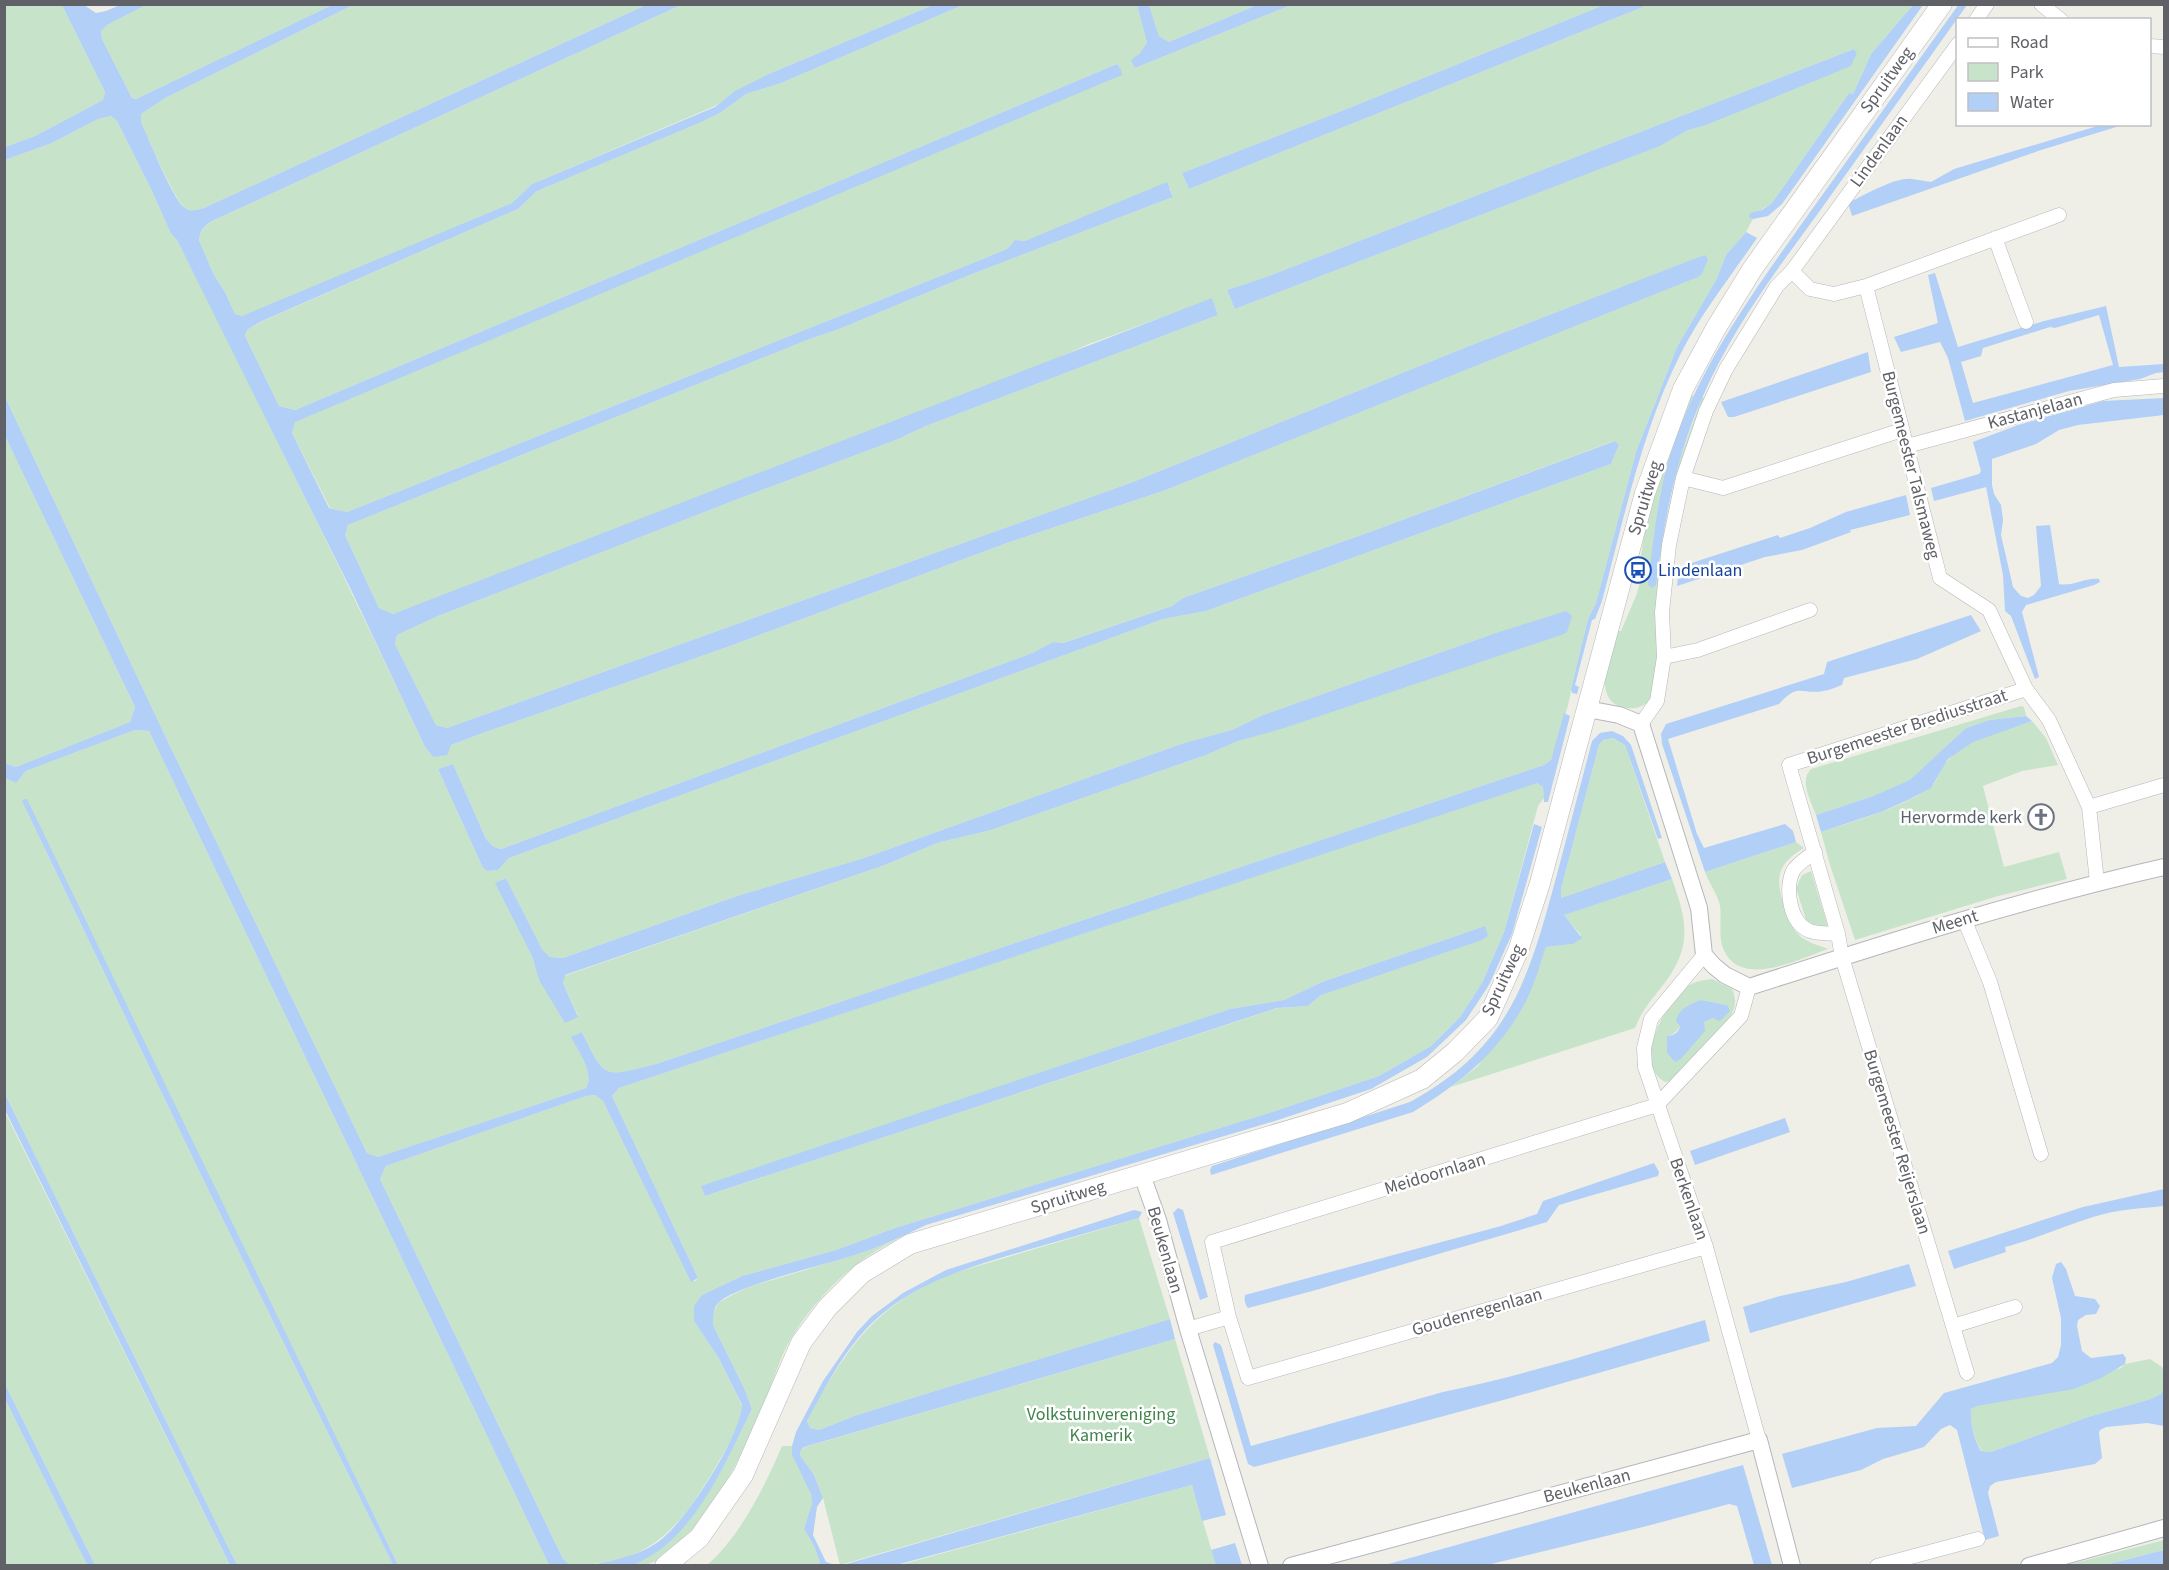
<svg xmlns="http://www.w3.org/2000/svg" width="2169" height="1570" viewBox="0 0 2169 1570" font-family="'Source Sans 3',sans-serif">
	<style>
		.green { fill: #c7e4cb; fill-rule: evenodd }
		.water { fill: #b1cff7; fill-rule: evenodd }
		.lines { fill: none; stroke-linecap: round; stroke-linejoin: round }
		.minor-casing { stroke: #b5b6bb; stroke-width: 15 }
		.tertiary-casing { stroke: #b5b6bb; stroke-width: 18 }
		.secondary-casing { stroke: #b6b8bd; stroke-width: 21 }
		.minor { stroke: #fff; stroke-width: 14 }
		.tertiary { stroke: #fff; stroke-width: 16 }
		.secondary { stroke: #fff; stroke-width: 20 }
		.labels { text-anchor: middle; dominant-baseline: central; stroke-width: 5; stroke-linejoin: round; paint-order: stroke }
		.street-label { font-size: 18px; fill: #5f6166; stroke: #fff }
		.transit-label { font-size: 18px; fill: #164399; stroke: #fff; text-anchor: start }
		.worship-label { font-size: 18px; fill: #5b616d; stroke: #fff; text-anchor: end }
		.park-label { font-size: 18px; fill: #40844c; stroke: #fff }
	</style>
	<rect width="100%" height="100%" fill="#efefe8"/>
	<path class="green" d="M5,5H62L105,92L103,100L35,136L5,147Z
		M146,5H332L136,99L132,98L102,39L101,31L107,25Z
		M353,5H646L204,208C197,210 191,212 185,208C175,201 148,138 141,122V114L167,97Z
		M681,5H933L771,73L715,106L532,184L512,203L256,311L242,316L235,314L226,294L213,273L199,240C200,231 205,226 212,221Z
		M963,5H1137L1147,43L1139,54L1135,68L1291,5H1604L1349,108L1182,173L1189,189L1648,5H1913L1871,54L1853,94L1849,93L1772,203L1750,217L1753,219L1746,232L1726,255L1716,280L1677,347L1636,452L1596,603L1588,619L1571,689C1572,696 1555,749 1551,760L1544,765L656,1064C604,1076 606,1082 582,1032L572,1037C578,1051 595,1073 586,1088L378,1157L367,1153L170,746L5,397V160L52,143L98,119L111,116L117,121L152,191L171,234L177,240C262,408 345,577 425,747L433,757L451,745L480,734L730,646L1007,543L1163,491L1702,274L1705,255L1464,348L1133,482L447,728L436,725L395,644L397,635L438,616L738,499L896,440L926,426L1218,315L1212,299L1089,344L1035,368L432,600L393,614L379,608L345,535L348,525L807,340L839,329L972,274L1173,197L1170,188L1025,241L1015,240L1007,249L963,267L347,512L330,508L292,433L294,422L1121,75V69L1117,64L295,410L279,406L245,336L247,330L261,322L504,215L518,209L537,191L697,124L720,113L746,94L781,83ZM1854,49L1857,53L1706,125L1686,131L1659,146L1235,309L1227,290L1269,276ZM1614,441L1619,445L1611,464L1206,611L1163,619L509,858L498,870L487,871L483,868L438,769L453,764L486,839L494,847L501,849L1032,653L1053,642L1062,643L1172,606L1183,598L1367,533ZM1567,631L1238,741L1206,755L991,830L937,843L885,865L564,976L563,983L578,1016L539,980L532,956L501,880L506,878L542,949L550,957L563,958L737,896L864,858L1184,743L1232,730L1263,715L1493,634Z
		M1149,5H1257L1169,42L1159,36Z
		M1689,393L1694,396L1669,459L1656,585L1661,546L1678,464L1702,397L1707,399L1683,464L1657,686C1655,692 1653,698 1648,702C1636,713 1610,710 1606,691C1601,673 1612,649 1617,631H1621L1636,596L1644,569L1640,566C1645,506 1668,449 1689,393Z
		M5,436L135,707L130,722L16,767L7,764L5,758Z
		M2021,706L2024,707L2026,716L1989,720L1966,728L1911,780L1873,796L1816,815C1811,802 1799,780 1811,769Z
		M2032,721L2046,738L2058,765L2022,771L1983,786L2004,867L2059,852L2067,879L1998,896L1855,940L1830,865L1821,832C1857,820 1896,810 1928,789C1938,783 1940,768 1949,759C1969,737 2005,731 2032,721Z
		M135,730L149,731L549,1565H398L22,801L202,1177L393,1565H237L5,1094V778L16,783L26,771Z
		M1613,738L1625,745L1665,862L1561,898V889L1599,745L1603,740Z
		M1537,782L1543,787L1544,798L1538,806L1504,932L1482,983L1460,1017L1431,1046L1379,1076L1275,1111L895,1228L836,1250L742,1276L702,1295L694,1321L718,1357L742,1406C741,1425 727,1448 717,1465C679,1529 650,1566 570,1565L563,1559L380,1179L386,1166L586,1096L595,1095L603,1101L691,1281H695L698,1278L612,1096L619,1088ZM1485,926L1321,995L1308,1006L1278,1008L705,1196L702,1187L1230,1009L1284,1000L1322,982Z
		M1796,842L1804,848C1777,864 1775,878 1784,906C1788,918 1790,926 1799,935C1806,942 1818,945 1828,949C1799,959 1739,990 1723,948C1718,935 1722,920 1720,906C1718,895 1709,883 1705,872Z
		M1811,871L1828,927H1815L1806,920L1796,888L1802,875Z
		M1672,879C1686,918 1693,945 1666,981C1653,999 1644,1006 1635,1028L1451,1087L1478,1066L1527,998L1546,947L1573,944L1581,935L1563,915Z
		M1712,979L1732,989C1739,1004 1733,1013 1725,1025L1672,1081L1665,1082C1631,1064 1666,1000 1689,985C1697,981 1704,980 1712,979ZM1701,1000L1727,1005L1713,1018L1704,1022L1681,1059L1667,1036C1681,1034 1682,1019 1686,1007Z
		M4,1110L230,1565H95L5,1384Z
		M1139,1218L1170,1319L857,1415L819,1430L810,1428L807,1421C844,1352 872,1308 947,1275Z
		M898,1239C853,1260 812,1301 788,1344C780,1359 775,1376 769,1391C746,1445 723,1502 679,1543C661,1559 656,1565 632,1566C695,1532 722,1471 752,1409L744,1388L713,1325V1314L718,1303L730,1296L749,1287L858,1254Z
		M1175,1339L1210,1458L840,1565L823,1498L814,1475L800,1455L801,1450L805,1447Z
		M2150,1359L2162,1367L2164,1373V1388L2161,1394L2151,1399L2088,1417L1991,1452L1982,1451C1974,1439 1970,1424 1971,1409L1977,1405L2121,1368L2125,1364Z
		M5,1399L87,1565H5Z
		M782,1446H792C792,1466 811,1480 812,1501C812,1510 807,1520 804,1529L814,1546L820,1563L818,1566H706C740,1537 765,1486 782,1446Z
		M1192,1485L1216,1565L896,1566Z
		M2164,1540V1550L2105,1565L2063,1566Z"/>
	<path class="water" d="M1959,4L1967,5C1918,74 1868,143 1819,212C1776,271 1732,329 1703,396C1676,456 1664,521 1656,585L1652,588L1648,585C1653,543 1657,500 1669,459C1698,365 1757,287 1813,208C1862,140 1910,72 1959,4Z
		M62,5H84L96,13L106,11L120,5H146L107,25L101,31L102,39L132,98L136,99L332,5H353L167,97L141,114V122C149,139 173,200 185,208C191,212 197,210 204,208L646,5H681L212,221C204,226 200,231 199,240L213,273L226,294L235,314L242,316L512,203L532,184L715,107L735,91L771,73L933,5H963L781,83L746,94L720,113L697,124L537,191L518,209L504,215L260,322L247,330L245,336L279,406L295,410L1117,64L1121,69L1122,75L295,422L292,433L329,508L347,512L963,267L1007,249L1015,240L1025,241L1167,182L1173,197L972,274L839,329L807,340L348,525L345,535L379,608L393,614L1212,298L1218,315L926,426L896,440L738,499L438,616L397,635L395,644L436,725L447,728L1133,482L1464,348L1691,260L1705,255L1708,259L1702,274L1698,277L1163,491L1007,543L730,646L480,734L451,745L447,755L433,757L425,747L353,594L177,240L171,234L152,191L117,121L111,116L98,119L52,143L5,160V147L35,136L103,100L105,92Z
		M1137,5H1149L1159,36L1169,42L1257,5H1291L1135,68L1131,60L1139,54L1147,43Z
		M1604,5H1648L1189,189L1182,173L1349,108Z
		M1913,5H1923L1782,204L1768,216L1753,219L1749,217L1750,213L1762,210L1772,203L1849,93L1853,94L1871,54Z
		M1854,49L1857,53L1851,66L1706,125L1686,131L1660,146L1235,309L1227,290L1269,276Z
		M2101,125H2123L2041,150L1852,216L1848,203C1864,196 1894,177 1912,179C1918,180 1925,181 1931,182L1954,169Z
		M1746,232L1757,238C1731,276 1702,312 1681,353C1642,430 1624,518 1602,601L1595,619L1592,620L1575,685L1579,687L1577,694L1572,693L1571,689L1588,619L1596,603L1636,452L1677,347L1716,280L1726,255Z
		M1935,273L1958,347L2044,321L2106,306L2119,367L2164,364V372L2156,373L2140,379L2069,391L1965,421L1948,358L1940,342L1901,352L1894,337L1938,323L1928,275ZM2099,315L2113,365L1973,403L1961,362L1981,356L1983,348L2050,327L2055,328Z
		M1868,352L1871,372L1734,417H1728L1721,402Z
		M5,397L170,746L367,1153L378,1157L586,1088C595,1073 578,1051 571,1037L582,1032C606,1082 604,1076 656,1064L1544,765L1551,760L1564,713L1570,716L1548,802H1544L1543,787L1537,783L619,1088L612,1096L698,1278L691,1282L603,1101L595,1095L586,1096L386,1166L380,1179L563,1559L570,1565H549L149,731L135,730L26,771L16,783L5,778V758L7,764L16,767L130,722L135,707L5,436Z
		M2164,398V415L2078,425L2059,430L2036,444L1992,459V485L1994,494L2001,505L2003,520L2001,535L2013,587L2021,596L2028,598L2034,595L2041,586L2036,526L2050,525L2059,584C2073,587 2085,577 2099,579L2100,582L2094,585L2026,605L2022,612L2039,677L2035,679L2011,616L2005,611L2003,575L1986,487L1934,501L1931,488L1979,474L1981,471L1973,442L2018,425L2103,401Z
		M1615,441L1619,445L1611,464L1206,611L1163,619L509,858L498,870L487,871L483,868L438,769L453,764L486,839L494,847L501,849L1032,653L1053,642L1063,643L1172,606L1183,598L1367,533Z
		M1906,495L1910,515L1850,530L1851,532L1802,550L1765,557L1677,586L1679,567L1778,535L1780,538L1810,528L1846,512Z
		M1566,611L1572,616L1567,632L1564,634L1284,728L1238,741L1206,755L991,830L937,843L885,865L565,975L563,983L578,1017L565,1023L539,980L532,956L495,883L506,878L542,949L550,957L563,958L737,896L864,858L1184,743L1232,730L1263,715L1493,634Z
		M1971,615L1981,631L1917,659L1844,678L1842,685C1836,687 1830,690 1823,691C1800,695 1799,682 1779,704L1668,739L1697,834L1704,848L1785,824L1793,831L1796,842L1705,872L1662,744L1661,734L1666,724L1824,674L1827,662Z
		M2026,716L2032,721L1973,742L1948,759L1931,788L1908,800L1881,812L1821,832L1816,815L1873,796L1910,780L1966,728L1989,720Z
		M1612,731L1623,736L1631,745L1662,838L1658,839L1625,745L1613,738L1603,740L1599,745L1561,889V898L1665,862L1672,879L1564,915L1582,938L1573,944L1546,947C1540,964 1535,983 1527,999C1500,1052 1462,1082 1413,1112L1211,1175L1210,1170L1212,1166L1410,1102C1509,1048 1528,981 1556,878C1568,833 1580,787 1592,741L1600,733Z
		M24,799H27L398,1565H393L202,1177L22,801Z
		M1534,824L1542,827L1512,934L1489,985L1466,1020L1427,1057L1371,1089L1278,1120L926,1225C904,1236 881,1246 858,1254C829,1264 736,1285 718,1303C713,1309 713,1317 713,1325L744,1388L752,1409C728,1458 697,1531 647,1558C642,1560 636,1565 630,1566C619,1567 605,1566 593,1565C615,1560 640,1555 658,1542C685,1523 740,1438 742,1405L718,1357L694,1321V1306L702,1295L742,1276L836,1250L895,1228L1275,1111L1379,1076L1431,1046L1460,1017L1482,983L1504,932Z
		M1485,926L1488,936L1482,940L1321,995L1308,1006L1277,1008L705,1196L701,1186L1230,1009L1284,1000L1322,982Z
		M1701,1000L1727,1005L1730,1011L1720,1021L1713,1018L1704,1022L1705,1031L1681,1059L1675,1062L1667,1053V1036C1675,1035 1678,1033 1680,1026L1676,1021C1678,1009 1690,1004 1701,1000Z
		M5,1094L237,1565H230L5,1110Z
		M1785,1118L1790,1132L1695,1165L1690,1151Z
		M1654,1163L1659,1172L1658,1176L1559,1205L1547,1222L1316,1290L1248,1308C1245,1305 1244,1299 1245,1295L1501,1226L1537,1214L1543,1201Z
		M2164,1189V1206C2145,1208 2123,1209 2104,1214C2070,1223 2039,1238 2005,1247L2006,1252L1954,1269L1948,1251L2083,1207Z
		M1178,1208L1183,1210L1208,1297L1200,1300L1173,1213Z
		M1134,1210L1142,1212L1139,1218C1100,1229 1062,1240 1024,1251C965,1268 902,1286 860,1336C838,1361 823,1392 807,1421L810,1428L819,1430L857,1415L1170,1319L1175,1339L804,1447L801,1450L800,1455L814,1475L823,1498L817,1507L813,1535L826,1562L835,1565H818L820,1563L814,1546L804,1529L812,1504L811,1494L792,1455V1446L796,1432L823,1381L857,1332L872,1316L903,1293L946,1270Z
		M2061,1262L2066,1269L2075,1296L2095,1299L2100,1306L2096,1314L2086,1315L2078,1320L2077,1326L2082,1351L2091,1358L2123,1354L2126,1358L2125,1364L2101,1378L2074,1389L1977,1406L1971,1409C1970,1424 1974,1439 1981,1451L1991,1452L2088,1417L2151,1399L2161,1394L2164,1388V1426L2147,1423L2106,1427L2100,1430L2099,1433L2102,1458L2095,1464L1996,1482L1990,1486L1988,1493L1999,1536L1985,1540L1957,1430L1950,1425L1941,1429L1924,1447L1883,1459L1861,1470L1792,1488L1782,1454L1877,1428L1916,1426L1944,1393L2052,1363L2058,1357L2061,1345V1318L2052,1278L2056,1264Z
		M1909,1264L1916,1286L1750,1333L1743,1307L1780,1296L1846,1282Z
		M1705,1320L1710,1341L1507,1399L1254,1467L1248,1464L1213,1345L1215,1342L1221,1345L1251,1446L1443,1392C1532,1374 1618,1345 1705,1320Z
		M5,1384L95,1565H87L5,1399Z
		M1210,1458L1226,1515L1202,1521L1192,1485L896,1565H843Z
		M1743,1465L1772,1565H1754L1737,1506L1729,1504L1647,1526L1487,1565H1385Z
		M1235,1543L1242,1565H1216L1211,1550Z
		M2164,1550V1565H2105Z"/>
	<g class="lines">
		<g class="minor-casing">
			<path id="minor" d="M2041,4L2061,20
				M1976,20L1987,4
				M2150,46L2164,47
				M1995,238L2026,322
				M1792,271L1810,289L1834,294L1866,286L2059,215
				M1866,286L1940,578L1989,610L2026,689L2049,720L2089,807L2097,882
				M1907,446L2114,390L2164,386
				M1683,478L1723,488L1902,430
				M1664,657L1698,650L1810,610
				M1641,724L1657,701L1664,657L1662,612L1669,545L1683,478L1706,411L1726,369L1777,286L1792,271L1958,44
				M2089,807L2164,785
				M1815,852C1808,857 1797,864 1793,871C1785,888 1789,923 1810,931C1818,934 1830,933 1838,934
				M1964,919L1990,982L2041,1154
				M1704,955L1651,1019L1644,1048L1645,1067L1706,1247L1759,1440
				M1706,1247L1248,1378L1229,1317L1212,1242L1657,1105L1741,1016L1749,987
				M1953,1326L2015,1307
				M1188,1329L1229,1317
				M1967,1373L1842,957L1838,934L1789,765L2026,689
				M1877,1566L1978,1539"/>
		</g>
		<g class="tertiary-casing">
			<path id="tertiary" d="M1587,709L1619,715L1641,724L1699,908L1704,955L1714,966L1725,975L1749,987C1886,943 2023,899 2164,867
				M1142,1175L1158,1220L1188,1329L1260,1566
				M1291,1566L1759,1440L1792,1566
				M2029,1566L2164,1528"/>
		</g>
		<g class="secondary-casing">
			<path id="secondary" d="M665,1566L699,1538L743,1475L801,1343L827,1308L862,1273L910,1244L1347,1113L1422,1079L1455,1052L1488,1018L1518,951L1540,883L1645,493L1683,389L1716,328L1753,268L1942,4"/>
		</g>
		<use href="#minor" class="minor"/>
		<use href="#tertiary" class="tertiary"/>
		<use href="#secondary" class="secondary"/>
	</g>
	<defs>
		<g id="bus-ring" transform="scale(1.35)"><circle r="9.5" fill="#fff" stroke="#1a4fb4" stroke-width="1.5"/><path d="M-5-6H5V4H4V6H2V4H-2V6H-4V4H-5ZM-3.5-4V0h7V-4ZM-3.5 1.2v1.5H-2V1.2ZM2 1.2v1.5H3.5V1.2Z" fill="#1a4fb4"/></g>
		<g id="church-ring" transform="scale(1.35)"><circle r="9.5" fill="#fff" stroke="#6b7280" stroke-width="1.5"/><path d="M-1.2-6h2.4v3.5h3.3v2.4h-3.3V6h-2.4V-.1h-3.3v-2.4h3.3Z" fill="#6b7280"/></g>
	</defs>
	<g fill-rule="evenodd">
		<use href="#bus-ring" x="1638" y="570"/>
		<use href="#church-ring" x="2041" y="817"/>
	</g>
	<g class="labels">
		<g class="street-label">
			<text transform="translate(1887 80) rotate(-54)">Spruitweg</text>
			<text transform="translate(1879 151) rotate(-54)">Lindenlaan</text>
			<text transform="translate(2035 411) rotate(-15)">Kastanjelaan</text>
			<text transform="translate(1911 465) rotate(76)">Burgemeester Talsmaweg</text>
			<text transform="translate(1645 498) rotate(-73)">Spruitweg</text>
			<text transform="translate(1907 727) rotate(-18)">Burgemeester Brediusstraat</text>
			<text transform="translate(1955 922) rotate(-17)">Meent</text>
			<text transform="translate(1503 980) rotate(-65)">Spruitweg</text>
			<text transform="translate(1897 1142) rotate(73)">Burgemeester Reijerslaan</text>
			<text transform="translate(1435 1174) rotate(-17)">Meidoornlaan</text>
			<text transform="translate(1068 1197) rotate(-17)">Spruitweg</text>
			<text transform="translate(1689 1199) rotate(71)">Berkenlaan</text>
			<text transform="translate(1165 1250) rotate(74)">Beukenlaan</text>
			<text transform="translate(1477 1312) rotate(-16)">Goudenregenlaan</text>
			<text transform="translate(1587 1486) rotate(-15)">Beukenlaan</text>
		</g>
		<g class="transit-label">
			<text x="1658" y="570">Lindenlaan</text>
		</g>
		<g class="worship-label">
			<text x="2022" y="817">Hervormde kerk</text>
		</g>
		<g class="park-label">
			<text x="1101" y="1414">Volkstuinvereniging<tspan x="1101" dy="21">Kamerik</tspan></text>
		</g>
	</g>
	<rect width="2169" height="1570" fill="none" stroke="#5f6166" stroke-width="12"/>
	<rect x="1956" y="18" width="195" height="108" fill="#ffffff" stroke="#bfc0c2" stroke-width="1.5"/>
	<rect x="1968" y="38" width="30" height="9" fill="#ffffff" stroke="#bfc0c2" stroke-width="1.5"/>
	<text x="2010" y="48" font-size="18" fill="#5f6166">Road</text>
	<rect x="1968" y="63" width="30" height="18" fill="#c7e4cb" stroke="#bfc0c2" stroke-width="1.5"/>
	<text x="2010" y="78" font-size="18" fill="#5f6166">Park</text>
	<rect x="1968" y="93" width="30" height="18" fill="#b1cff7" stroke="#bfc0c2" stroke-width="1.5"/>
	<text x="2010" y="108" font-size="18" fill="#5f6166">Water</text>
</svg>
